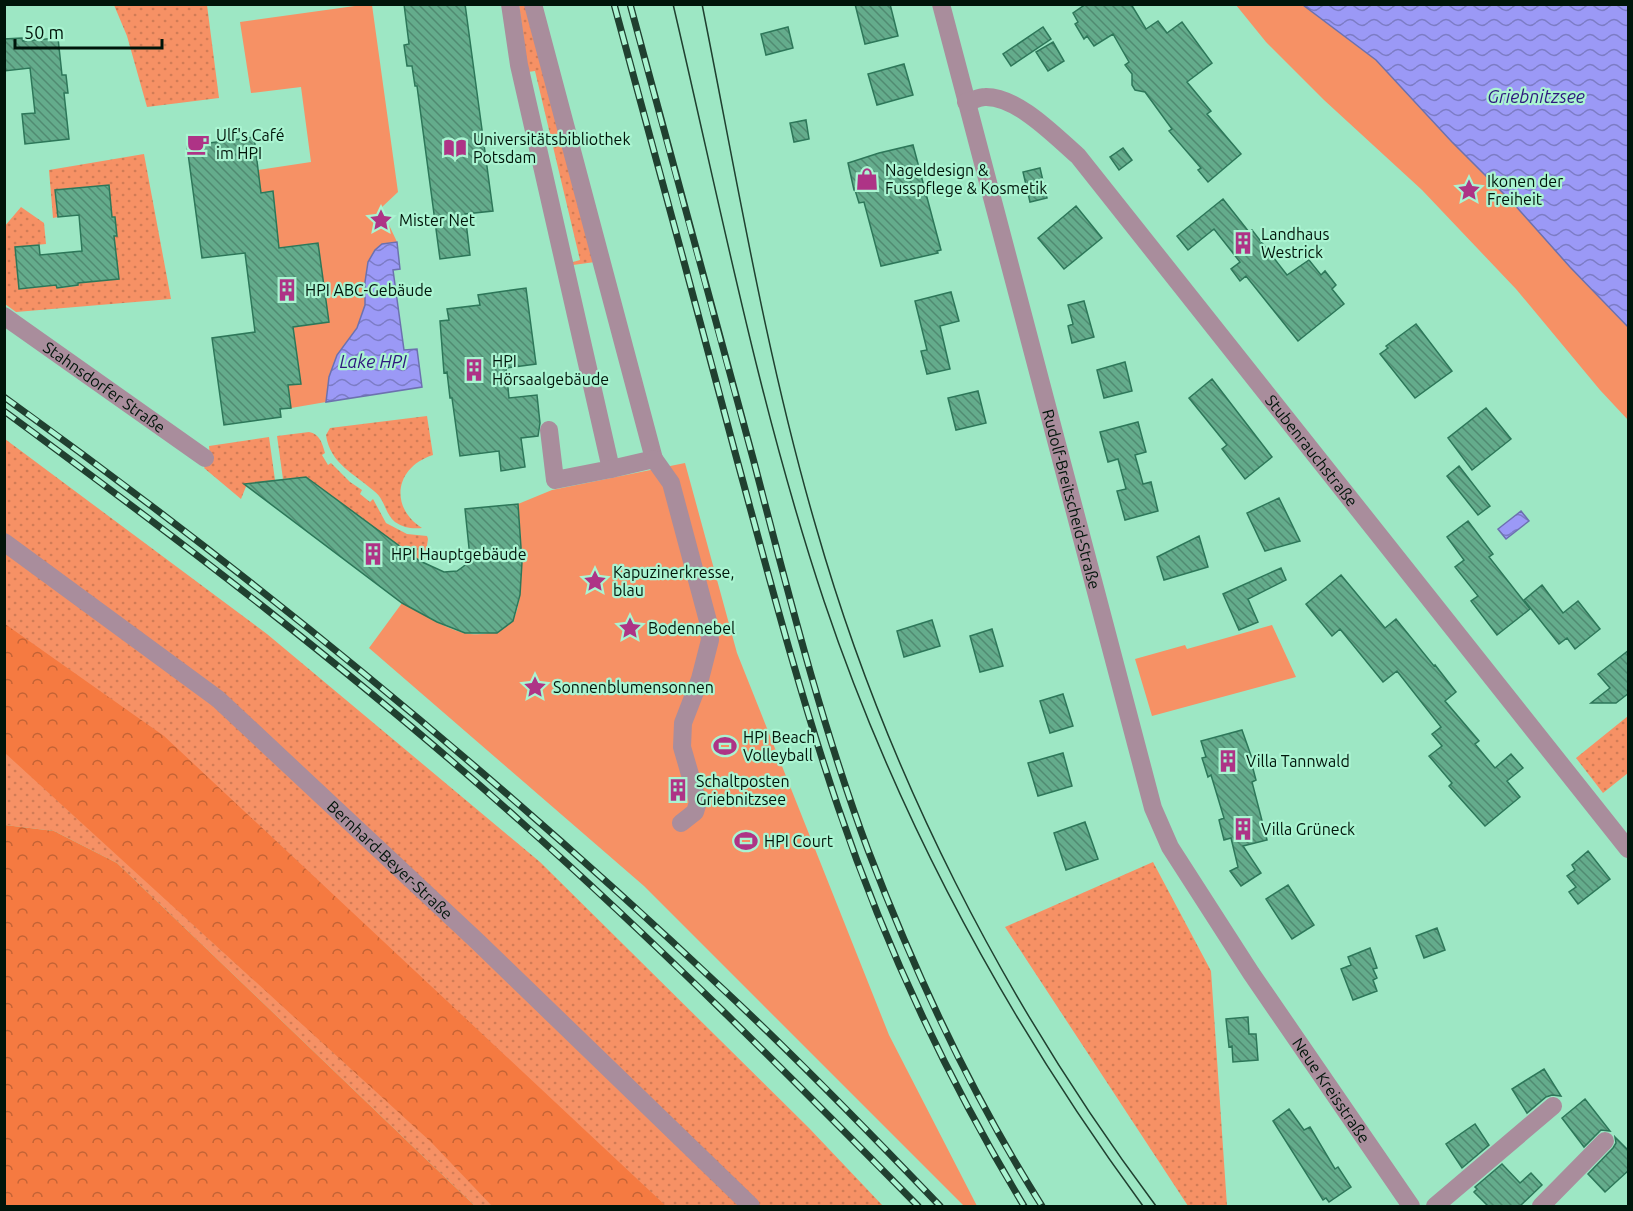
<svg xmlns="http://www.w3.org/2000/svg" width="1633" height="1211" viewBox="0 0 1633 1211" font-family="Ubuntu,sans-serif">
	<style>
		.grass { fill: url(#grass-dots) }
		.forest { fill: url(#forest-crowns) }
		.park { fill: #f69165 }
		.water { fill: url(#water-waves); stroke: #6c71af; stroke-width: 1.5 }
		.building { fill: url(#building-back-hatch); stroke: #2d7759; stroke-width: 1.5 }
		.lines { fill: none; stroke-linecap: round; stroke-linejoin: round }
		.minor { stroke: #a98d9c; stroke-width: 18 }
		.tram { stroke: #204030; stroke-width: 1.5 }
		.rail-casing { stroke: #204030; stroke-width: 7 }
		.rail { stroke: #aaf4d1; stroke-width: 4.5; stroke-dasharray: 14; stroke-linecap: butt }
		.labels { text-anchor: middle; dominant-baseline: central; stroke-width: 4.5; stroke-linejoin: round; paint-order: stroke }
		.poi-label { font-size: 16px; fill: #00150a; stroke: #aaf4d1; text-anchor: start }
		.street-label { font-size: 16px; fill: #00150a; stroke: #aaf4d1 }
		.water-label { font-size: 18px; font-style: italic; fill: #2f187e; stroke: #aaf4d1 }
	</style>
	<defs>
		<pattern id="grass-dots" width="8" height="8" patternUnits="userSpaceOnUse" patternTransform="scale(1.5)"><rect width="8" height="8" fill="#f69165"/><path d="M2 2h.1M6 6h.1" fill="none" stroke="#d17c56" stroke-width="1.8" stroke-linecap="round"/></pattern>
		<pattern id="forest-crowns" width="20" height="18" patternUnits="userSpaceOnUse" patternTransform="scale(1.5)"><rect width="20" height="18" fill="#f57a41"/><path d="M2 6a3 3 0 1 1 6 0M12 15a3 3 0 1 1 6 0" fill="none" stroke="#c46335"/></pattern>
		<pattern id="water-waves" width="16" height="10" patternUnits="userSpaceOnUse" patternTransform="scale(1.5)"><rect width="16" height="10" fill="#9b99f6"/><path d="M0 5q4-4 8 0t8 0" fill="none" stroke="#7c7cc5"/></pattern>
		<pattern id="building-back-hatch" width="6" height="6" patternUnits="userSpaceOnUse" patternTransform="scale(1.5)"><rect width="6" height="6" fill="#64ac8c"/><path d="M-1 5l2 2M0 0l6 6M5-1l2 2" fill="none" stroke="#508b71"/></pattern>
	</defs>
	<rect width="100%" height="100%" fill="#9de7c4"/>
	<path class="grass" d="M114,5H207L219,98L147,107L127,36Z
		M519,5H526L595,262L573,265V262L580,260L535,71L528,72Z
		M144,154L171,299L16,312L5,304L4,227L21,207L44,223L46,244L15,247L20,289L56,285L57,288L78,286V283L118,279L114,236H117L115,217H112L109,185L55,190L58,217L53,218L49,170Z
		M427,416L433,455C395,467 389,507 422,528C412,529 404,528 395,522C385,514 385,499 374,491C355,474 330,464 326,435L330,428Z
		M309,432C320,434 322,443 325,453L322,455L328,465L331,463L350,482L362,490L360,494L370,502L373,499L386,523L407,534L427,536L428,539L425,558L420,561L306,477L283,479L277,436Z
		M269,437L275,480L247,484L241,499L204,468L210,459L209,446Z
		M5,439L267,634L540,862L809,1128L883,1206H475L117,863L54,831L5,825Z
		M1628,716V773L1603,793L1576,758Z
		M1153,862L1211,971L1227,1206H1188L1005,927Z"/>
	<path class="forest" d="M5,624L164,736L666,1206H492L431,1142L5,753Z
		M5,825L54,831L117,863L475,1206H5Z"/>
	<path class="park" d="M362,5H372L398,192L381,208L397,242L382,244L365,282V305L357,328L337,355L329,377L326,402L291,408L288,385L300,384L280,329L329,322L318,243L269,249L266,227L277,226V224L273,191L261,193L258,170L311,162L301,87L251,93L240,22Z
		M1236,5H1303L1376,60L1452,142L1513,203L1570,267L1628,327V420L1600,390L1516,289L1422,190L1324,100L1266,42Z
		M685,463L737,653L889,1035L977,1206H964L644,886L369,648L402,603C421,613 442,627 464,633C480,636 500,634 511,622C527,606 520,526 518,504L552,490Z
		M1272,625L1296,677L1152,716L1135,659L1185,645L1187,649Z"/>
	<path class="water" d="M1303,5H1628V327L1570,267L1513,203L1452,142L1376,60Z
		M397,242L400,269L393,270L404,350L417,349L422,387L326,402L329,377L337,355L357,328L365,305V282L368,262L375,250L382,244Z
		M1521,511L1529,521L1506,539L1498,529Z"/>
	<path class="building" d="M404,4H465L493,211L465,214L470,255L440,259L417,86H415L412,66H407L404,45L409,44Z
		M855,4H890L898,36L865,44Z
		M1086,4H1131L1146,29L1158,21L1167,33L1182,22L1212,63L1187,82L1211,111L1207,114L1241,154L1208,182L1198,170L1201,168L1169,131L1172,129L1145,92L1135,90L1132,85V74L1125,65L1129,62L1113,34L1094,46L1087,36L1084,39L1075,24L1078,22L1073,13Z
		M788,27L793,48L766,55L761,34Z
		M1043,27L1051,39L1011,66L1003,54Z
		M22,38L23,41L58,38L62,75H66L68,93H64L69,139L25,144L22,114L35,113L30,68L4,71V39Z
		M1053,42L1064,61L1048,71L1036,52Z
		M904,64L913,95L877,105L868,74Z
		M806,120L809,139L794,142L790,123Z
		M254,137L261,193L273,191L279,248L318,243L329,322L293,327L301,384L288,385L291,408L280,409L281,417L224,425L212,338L255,332L245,253L202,258L187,146Z
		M913,145L941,250L937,251L938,253L881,266L864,202L859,203L855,190H854L848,163L879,153Z
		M1123,148L1132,160L1119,170L1110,157Z
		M1040,168L1047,198L1030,202L1023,172Z
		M109,185L112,217H115L117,236H114L119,279L78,283V285L57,288L56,285L19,289L15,247L39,245L40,255L82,251L79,215L58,217L55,190Z
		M1223,199L1249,232L1252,230L1287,275L1309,260L1321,275L1325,271L1336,285L1332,289L1344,304L1298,341L1246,276L1240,281L1231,269L1240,262L1214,229L1188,250L1177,236Z
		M1076,206L1102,238L1064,269L1038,238Z
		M526,288L536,364L506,368L509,398L537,395L540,423L538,436L521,438L525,467L501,471L499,451L460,456L452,398H450L447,372L444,373L440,321L449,320L447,309L480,305L478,295Z
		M951,292L959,321L940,326L950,369L927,374L921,351L927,350L915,301Z
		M1084,301L1094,337L1072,343L1068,326L1073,324L1068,305Z
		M1416,324L1452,371L1415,398L1380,354L1388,348L1386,346Z
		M1125,362L1132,391L1104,398L1097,370Z
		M1212,379L1272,457L1245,479L1222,449L1227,445L1189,398Z
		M978,391L986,423L956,430L948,398Z
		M1486,408L1511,439L1472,470L1448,438Z
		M1138,422L1146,452L1135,455L1143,484L1151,482L1158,511L1125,520L1117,491L1126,489L1118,459L1108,462L1100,432Z
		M1459,466L1490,506L1478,515L1447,476Z
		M306,477L420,561L444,572L457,571L464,566L468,559L469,548L465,509L518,504L522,562L520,595L513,621L497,633H465L437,622L402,603L244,484Z
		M1279,498L1300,541L1265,551L1247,513Z
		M1468,521L1493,554L1489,557L1530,609L1497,635L1471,601L1478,596L1455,567L1464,560L1447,537Z
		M1199,536L1208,567L1164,580L1157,557Z
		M1281,568L1286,580L1248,599L1258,622L1239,630L1223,594Z
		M1341,575L1385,628L1396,619L1434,666L1435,665L1456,692L1445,701L1479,741L1475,744L1495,768L1511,754L1523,768L1507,781L1520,797L1485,826L1449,786L1452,783L1429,756L1442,746L1432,734L1441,727L1397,671L1383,682L1340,629L1332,636L1306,604Z
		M1542,585L1563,613L1578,601L1600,629L1575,649L1567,638L1559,644L1524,600Z
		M932,620L940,646L904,657L897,631Z
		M992,629L1003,666L980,672L970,636Z
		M1629,650V693L1616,703H1591L1610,688L1598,674Z
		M1063,694L1073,726L1050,733L1040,701Z
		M1242,730L1254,764L1252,765L1256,780L1252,782L1267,840L1243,846L1261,873L1241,886L1230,871L1238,867L1231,838L1224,840L1219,820L1224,818L1211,775L1208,777L1202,758L1206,757L1201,741Z
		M1063,753L1072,786L1038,796L1028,763Z
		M1085,822L1098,859L1066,870L1054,833Z
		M1588,851L1610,879L1578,904L1569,892L1576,887L1567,876L1575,870L1572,865Z
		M1288,885L1314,925L1292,939L1266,899Z
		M1437,928L1445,950L1424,958L1416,936Z
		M1370,948L1377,968L1373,969L1377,978L1373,980L1377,991L1353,1000L1341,969L1351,965L1348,957Z
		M1248,1017L1249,1034H1256L1258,1060L1233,1062L1232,1046L1229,1047L1226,1019Z
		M1544,1069L1561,1096L1552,1095L1546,1097L1527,1113L1512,1089Z
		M1585,1099L1610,1131L1601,1130L1584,1147L1562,1118Z
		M1289,1109L1304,1130L1310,1127L1335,1169L1338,1167L1351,1187L1329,1202L1326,1198L1323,1200L1273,1121Z
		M1475,1124L1489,1145L1462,1168L1446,1144Z
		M1615,1137L1629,1151V1170L1605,1192L1588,1174L1613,1148L1616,1143Z
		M1502,1164L1520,1183L1531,1173L1542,1185L1520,1206H1488L1474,1192L1477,1189L1475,1187Z"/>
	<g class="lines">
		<g class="minor">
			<path d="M510,4L519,65L611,469L555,480L549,430"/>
			<path d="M533,4L654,459L611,469"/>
			<path id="s1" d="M941,4L1153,808L1170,847L1251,973L1411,1206"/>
			<path id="s2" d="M966,102C972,101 979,97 985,97C1017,96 1055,136 1078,156L1628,849"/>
			<path id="s3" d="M4,316L205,458"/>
			<path d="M654,459L671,483L708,621L710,640L700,679L683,723L682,747L698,802L695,812L681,823"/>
			<path id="s4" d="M4,542L218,699L478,942L751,1206"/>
			<path d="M1435,1206L1553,1106"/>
			<path d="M1541,1206L1605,1141"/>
		</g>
		<path class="tram" d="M673,4C720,204 759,406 824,601C897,818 1008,1022 1143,1206
			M702,4C737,179 766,356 816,527C886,772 1004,1003 1156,1206"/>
		<g class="rail-casing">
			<path id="rail" d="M614,4C655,155 696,305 736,456C768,573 799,692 838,807C885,946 948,1080 1024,1206
				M630,4C671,157 712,310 754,462C788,592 821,724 868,850C915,973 971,1094 1042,1206
				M4,397C257,579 498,777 725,991C799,1060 870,1133 940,1206
				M4,411C181,541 356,674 520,821C658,944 788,1074 918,1206"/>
		</g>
		<use href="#rail" class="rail"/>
	</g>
	<defs>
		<g id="cafe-bare" transform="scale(1.8)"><path d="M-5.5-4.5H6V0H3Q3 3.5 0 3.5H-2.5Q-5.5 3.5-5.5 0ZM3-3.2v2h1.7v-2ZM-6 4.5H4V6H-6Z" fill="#ae3386" stroke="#aaf4d1" stroke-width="2.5" paint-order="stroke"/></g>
		<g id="library-bare" transform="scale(1.8)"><path d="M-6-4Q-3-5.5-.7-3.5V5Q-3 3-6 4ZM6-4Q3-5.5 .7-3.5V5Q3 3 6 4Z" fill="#ae3386" stroke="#aaf4d1" stroke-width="2.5" paint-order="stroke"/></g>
		<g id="shop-bare" transform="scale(1.8)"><path d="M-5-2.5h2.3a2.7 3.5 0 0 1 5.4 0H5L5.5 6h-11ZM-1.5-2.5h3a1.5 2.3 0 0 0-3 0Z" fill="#ae3386" stroke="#aaf4d1" stroke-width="2.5" paint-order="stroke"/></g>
		<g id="sight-bare" transform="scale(1.8)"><path d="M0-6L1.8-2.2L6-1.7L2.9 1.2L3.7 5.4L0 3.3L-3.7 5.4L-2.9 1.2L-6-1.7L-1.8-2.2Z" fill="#ae3386" stroke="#aaf4d1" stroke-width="2.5" paint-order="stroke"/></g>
		<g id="building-bare" transform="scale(1.8)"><path d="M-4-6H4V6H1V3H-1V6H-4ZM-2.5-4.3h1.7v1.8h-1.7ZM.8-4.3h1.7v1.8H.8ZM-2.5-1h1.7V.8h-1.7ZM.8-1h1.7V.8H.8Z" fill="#ae3386" stroke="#aaf4d1" stroke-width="2.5" paint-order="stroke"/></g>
		<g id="stadium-bare" transform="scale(1.8)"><path d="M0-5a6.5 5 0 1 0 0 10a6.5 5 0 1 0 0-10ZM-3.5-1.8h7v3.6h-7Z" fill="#ae3386" stroke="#aaf4d1" stroke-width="2.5" paint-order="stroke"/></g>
	</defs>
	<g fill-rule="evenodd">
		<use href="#cafe-bare" x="198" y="144"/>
		<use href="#library-bare" x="455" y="148"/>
		<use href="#shop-bare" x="867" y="179"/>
		<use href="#sight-bare" x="1469" y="190"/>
		<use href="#sight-bare" x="381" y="220"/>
		<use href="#building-bare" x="1243" y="243"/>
		<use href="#building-bare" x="287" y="290"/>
		<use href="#building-bare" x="474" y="370"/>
		<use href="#building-bare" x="373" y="554"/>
		<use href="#sight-bare" x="595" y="581"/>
		<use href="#sight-bare" x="630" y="628"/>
		<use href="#sight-bare" x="535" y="687"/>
		<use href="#stadium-bare" x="725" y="746"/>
		<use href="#building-bare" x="1228" y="761"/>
		<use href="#building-bare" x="678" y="790"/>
		<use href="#building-bare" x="1243" y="829"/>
		<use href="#stadium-bare" x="746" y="841"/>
	</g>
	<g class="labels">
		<g class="poi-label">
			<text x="216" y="135">Ulf's Café<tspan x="216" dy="18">im HPI</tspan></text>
			<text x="473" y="139">Universitätsbibliothek<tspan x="473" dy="18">Potsdam</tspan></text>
			<text x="885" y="170">Nageldesign &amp;<tspan x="885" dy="18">Fusspflege &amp; Kosmetik</tspan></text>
			<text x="1487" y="181">Ikonen der<tspan x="1487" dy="18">Freiheit</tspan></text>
			<text x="399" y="220">Mister Net</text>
			<text x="1261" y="234">Landhaus<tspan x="1261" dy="18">Westrick</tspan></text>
			<text x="305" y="290">HPI ABC-Gebäude</text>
			<text x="492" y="361">HPI<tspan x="492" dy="18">Hörsaalgebäude</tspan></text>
			<text x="391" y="554">HPI Hauptgebäude</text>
			<text x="613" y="572">Kapuzinerkresse,<tspan x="613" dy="18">blau</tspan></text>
			<text x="648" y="628">Bodennebel</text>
			<text x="553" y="687">Sonnenblumensonnen</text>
			<text x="743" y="737">HPI Beach<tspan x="743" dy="18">Volleyball</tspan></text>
			<text x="1246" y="761">Villa Tannwald</text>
			<text x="696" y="781">Schaltposten<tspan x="696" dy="18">Griebnitzsee</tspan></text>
			<text x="1261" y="829">Villa Grüneck</text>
			<text x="764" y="841">HPI Court</text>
		</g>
		<g class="street-label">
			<text stroke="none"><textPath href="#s3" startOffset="123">Stahnsdorfer Straße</textPath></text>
			<text stroke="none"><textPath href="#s2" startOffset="508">Stubenrauchstraße</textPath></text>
			<text stroke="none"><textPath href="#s1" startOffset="512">Rudolf-Breitscheid-Straße</textPath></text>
			<text stroke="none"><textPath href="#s4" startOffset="501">Bernhard-Beyer-Straße</textPath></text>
			<text stroke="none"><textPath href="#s1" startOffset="1166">Neue Kreisstraße</textPath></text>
		</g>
		<g class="water-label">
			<text x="1536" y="96">Griebnitzsee</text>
			<text x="373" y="361">Lake HPI</text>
		</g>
	</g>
	<rect width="1633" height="1211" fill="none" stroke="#00150a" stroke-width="12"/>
	<path d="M15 39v9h147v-9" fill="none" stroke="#00150a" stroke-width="3"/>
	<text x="24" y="39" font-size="18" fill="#00150a" stroke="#aaf4d1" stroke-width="4.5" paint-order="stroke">50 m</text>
</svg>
